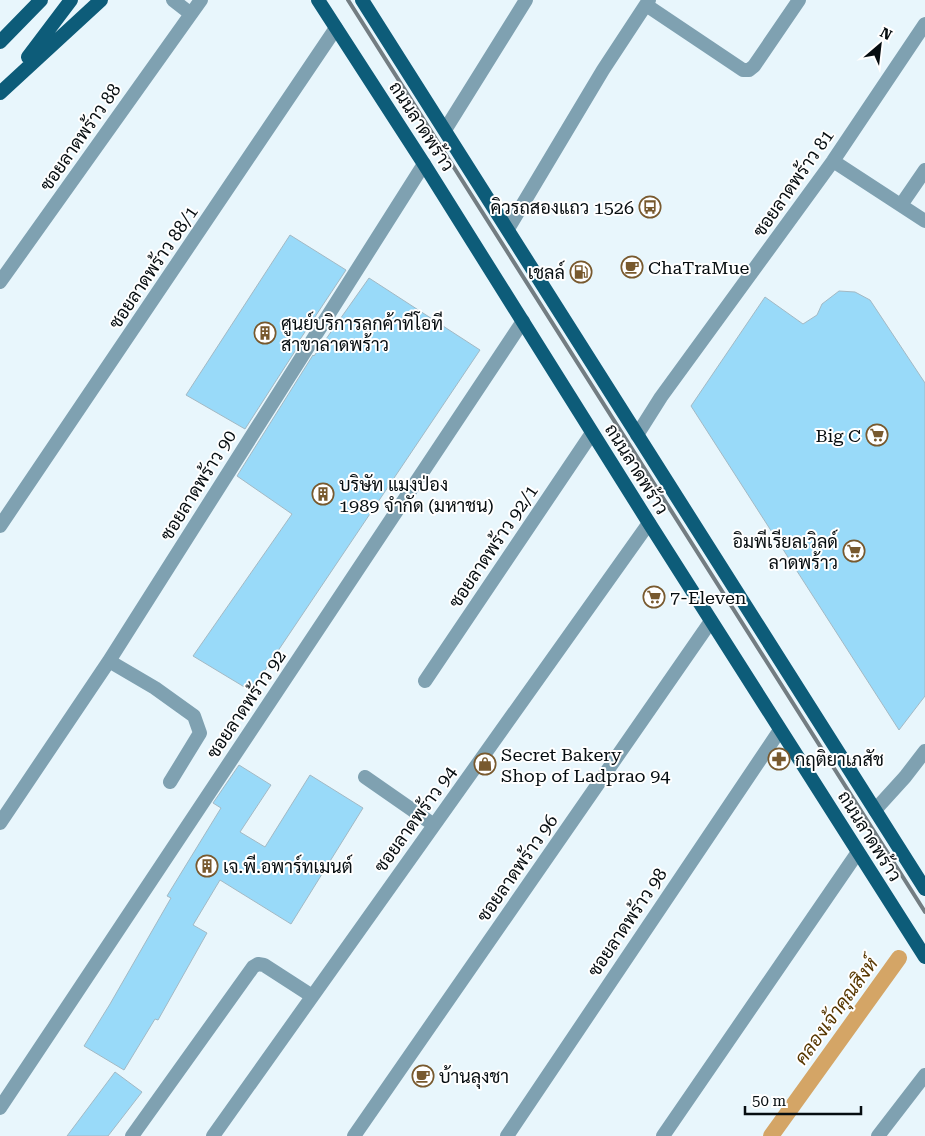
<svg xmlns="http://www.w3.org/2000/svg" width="925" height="1136" viewBox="0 0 925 1136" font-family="'Roboto Serif',Sarabun,serif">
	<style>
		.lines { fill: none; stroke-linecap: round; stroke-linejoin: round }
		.canal { stroke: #d4a566; stroke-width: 16 }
		.building { fill: #99daf9; stroke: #a3b9c4 }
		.minor { stroke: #7fa1b1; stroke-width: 14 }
		.primary { stroke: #0d5c79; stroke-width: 14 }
		.rail { stroke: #737d82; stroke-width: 4 }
		.labels { text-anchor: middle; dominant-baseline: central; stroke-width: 4; stroke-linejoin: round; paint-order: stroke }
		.street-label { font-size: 18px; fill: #060d10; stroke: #fff }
		.poi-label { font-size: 18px; fill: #060d10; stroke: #fff; text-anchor: start }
		.water-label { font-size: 19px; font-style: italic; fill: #573701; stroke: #fff }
	</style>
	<rect width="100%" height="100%" fill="#e8f6fc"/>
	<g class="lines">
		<path class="canal" d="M771,1136L899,958"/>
	</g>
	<path class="building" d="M290,235L346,270L297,344L299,345L245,429L186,395Z
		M369,278L480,350L251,691L193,656L292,514L237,476L313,355L314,356Z
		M839,291L855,292L870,300L925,383V696L899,730L691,406L765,297L803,324L817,315L822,304Z
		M239,765L271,785L240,832L265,847L310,775L363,808L291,924L220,880L193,925L207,933L158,1020L155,1019L124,1070L84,1046L110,1004L171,898L167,896L221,808L213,803Z
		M115,1072L142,1092L108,1136H67Z"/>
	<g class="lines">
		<path class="minor" d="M646,5L743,70H749L754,66L799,0
			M191,14L201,0
			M445,130L526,0
			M833,161L925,221
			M901,205L925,170
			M508,229L603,70L649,0
			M0,282L191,14L173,0
			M637,435L661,397L833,161L925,24
			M0,526L336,28
			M109,661L155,688L194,716L200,733L170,782
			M425,681L592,433
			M365,777L434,825
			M875,810L905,777L925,751
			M0,823L109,661L424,164
			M0,1108L523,321
			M132,1136L253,967L258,964L264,965L312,996
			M213,1136L649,523
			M354,1136L711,621
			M507,1136L780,730
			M663,1136L858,852
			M878,1136L925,1075"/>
		<path class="primary" d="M318,0L424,164L649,523L925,957
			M362,0L925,889
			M0,42L41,0
			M28,57L71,0
			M0,93L101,0"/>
		<path class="rail" d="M348,0L925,912"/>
	</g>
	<defs>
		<g id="bus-ring" transform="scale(1.125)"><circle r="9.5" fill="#fff" stroke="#78592e" stroke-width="1.5"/><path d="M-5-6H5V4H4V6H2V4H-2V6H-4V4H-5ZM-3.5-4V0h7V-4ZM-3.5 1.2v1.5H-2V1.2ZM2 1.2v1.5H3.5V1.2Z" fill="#78592e"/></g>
		<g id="cafe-ring" transform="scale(1.125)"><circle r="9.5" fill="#fff" stroke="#78592e" stroke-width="1.5"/><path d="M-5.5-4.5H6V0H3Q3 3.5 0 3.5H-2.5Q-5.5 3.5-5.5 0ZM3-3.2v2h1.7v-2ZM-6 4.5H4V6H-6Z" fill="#78592e"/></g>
		<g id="fuel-ring" transform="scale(1.125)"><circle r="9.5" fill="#fff" stroke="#78592e" stroke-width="1.5"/><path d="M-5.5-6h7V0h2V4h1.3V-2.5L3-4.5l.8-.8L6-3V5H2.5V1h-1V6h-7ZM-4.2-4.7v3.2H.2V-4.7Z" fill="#78592e"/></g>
		<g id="building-ring" transform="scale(1.125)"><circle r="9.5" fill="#fff" stroke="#78592e" stroke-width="1.5"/><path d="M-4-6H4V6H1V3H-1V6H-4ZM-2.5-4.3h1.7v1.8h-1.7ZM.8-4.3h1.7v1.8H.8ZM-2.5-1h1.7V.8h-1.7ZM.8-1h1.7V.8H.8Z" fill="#78592e"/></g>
		<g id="supermarket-ring" transform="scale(1.125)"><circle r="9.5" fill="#fff" stroke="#78592e" stroke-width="1.5"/><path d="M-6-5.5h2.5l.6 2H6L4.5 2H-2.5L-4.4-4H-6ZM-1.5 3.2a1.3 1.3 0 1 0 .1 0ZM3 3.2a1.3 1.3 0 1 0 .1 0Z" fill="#78592e"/></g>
		<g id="pharmacy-ring" transform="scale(1.125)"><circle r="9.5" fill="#fff" stroke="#78592e" stroke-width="1.5"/><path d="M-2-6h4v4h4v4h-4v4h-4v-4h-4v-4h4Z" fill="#78592e"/></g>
		<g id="shop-ring" transform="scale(1.125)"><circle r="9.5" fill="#fff" stroke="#78592e" stroke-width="1.5"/><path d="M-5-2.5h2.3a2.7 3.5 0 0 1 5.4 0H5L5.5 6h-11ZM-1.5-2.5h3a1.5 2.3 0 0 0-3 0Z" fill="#78592e"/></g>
	</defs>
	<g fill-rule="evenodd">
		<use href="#bus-ring" x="650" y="207"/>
		<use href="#cafe-ring" x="632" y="267"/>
		<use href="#fuel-ring" x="581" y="272"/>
		<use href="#building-ring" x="265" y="333"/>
		<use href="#supermarket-ring" x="877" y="435"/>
		<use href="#building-ring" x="323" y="494"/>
		<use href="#supermarket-ring" x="854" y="551"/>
		<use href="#supermarket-ring" x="654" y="597"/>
		<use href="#pharmacy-ring" x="779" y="759"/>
		<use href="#shop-ring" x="485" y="764"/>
		<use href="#building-ring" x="207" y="866"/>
		<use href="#cafe-ring" x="423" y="1076"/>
	</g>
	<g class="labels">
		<g class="street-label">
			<text transform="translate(422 126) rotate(57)">ถนนลาดพร้าว</text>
			<text transform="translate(80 137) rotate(-55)">ซอยลาดพร้าว 88</text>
			<text transform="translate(793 183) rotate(-55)">ซอยลาดพร้าว 81</text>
			<text transform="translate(153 267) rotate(-56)">ซอยลาดพร้าว 88/1</text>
			<text transform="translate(637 469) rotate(58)">ถนนลาดพร้าว</text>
			<text transform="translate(198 485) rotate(-58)">ซอยลาดพร้าว 90</text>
			<text transform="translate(493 546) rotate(-56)">ซอยลาดพร้าว 92/1</text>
			<text transform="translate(246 704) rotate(-56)">ซอยลาดพร้าว 92</text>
			<text transform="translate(415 819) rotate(-54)">ซอยลาดพร้าว 94</text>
			<text transform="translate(870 836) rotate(58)">ถนนลาดพร้าว</text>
			<text transform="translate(517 868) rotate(-55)">ซอยลาดพร้าว 96</text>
			<text transform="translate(627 922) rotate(-56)">ซอยลาดพร้าว 98</text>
		</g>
		<g class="poi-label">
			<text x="634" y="207" text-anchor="end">คิวรถสองแถว 1526</text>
			<text x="648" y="267">ChaTraMue</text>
			<text x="565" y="272" text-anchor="end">เชลล์</text>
			<text x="281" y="323">ศูนย์บริการลูกค้าทีโอที<tspan x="281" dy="21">สาขาลาดพร้าว</tspan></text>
			<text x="861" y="435" text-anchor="end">Big C</text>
			<text x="339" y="484">บริษัท แมงป่อง<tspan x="339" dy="21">1989 จำกัด (มหาชน)</tspan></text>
			<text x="838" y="541" text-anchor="end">อิมพีเรียลเวิลด์<tspan x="838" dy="21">ลาดพร้าว</tspan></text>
			<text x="670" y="597">7-Eleven</text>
			<text x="501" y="754">Secret Bakery<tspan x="501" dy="21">Shop of Ladprao 94</tspan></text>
			<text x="795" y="759">กฤติยาเภสัช</text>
			<text x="223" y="866">เจ.พี.อพาร์ทเมนต์</text>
			<text x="439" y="1076">บ้านลุงชา</text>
		</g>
		<g class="water-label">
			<text transform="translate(836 1011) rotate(-54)">คลองเจ้าคุณสิงห์</text>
		</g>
	</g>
	<g transform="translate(880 45) rotate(28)" stroke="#ffffff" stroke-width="4" paint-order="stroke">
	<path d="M0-4L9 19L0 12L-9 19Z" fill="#060d10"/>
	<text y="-8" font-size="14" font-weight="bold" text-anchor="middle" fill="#060d10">N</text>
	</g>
	<path d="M745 1106v8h116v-8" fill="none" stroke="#060d10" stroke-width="2.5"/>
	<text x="752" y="1106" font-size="15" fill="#060d10" stroke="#ffffff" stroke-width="4" paint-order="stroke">50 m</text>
</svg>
